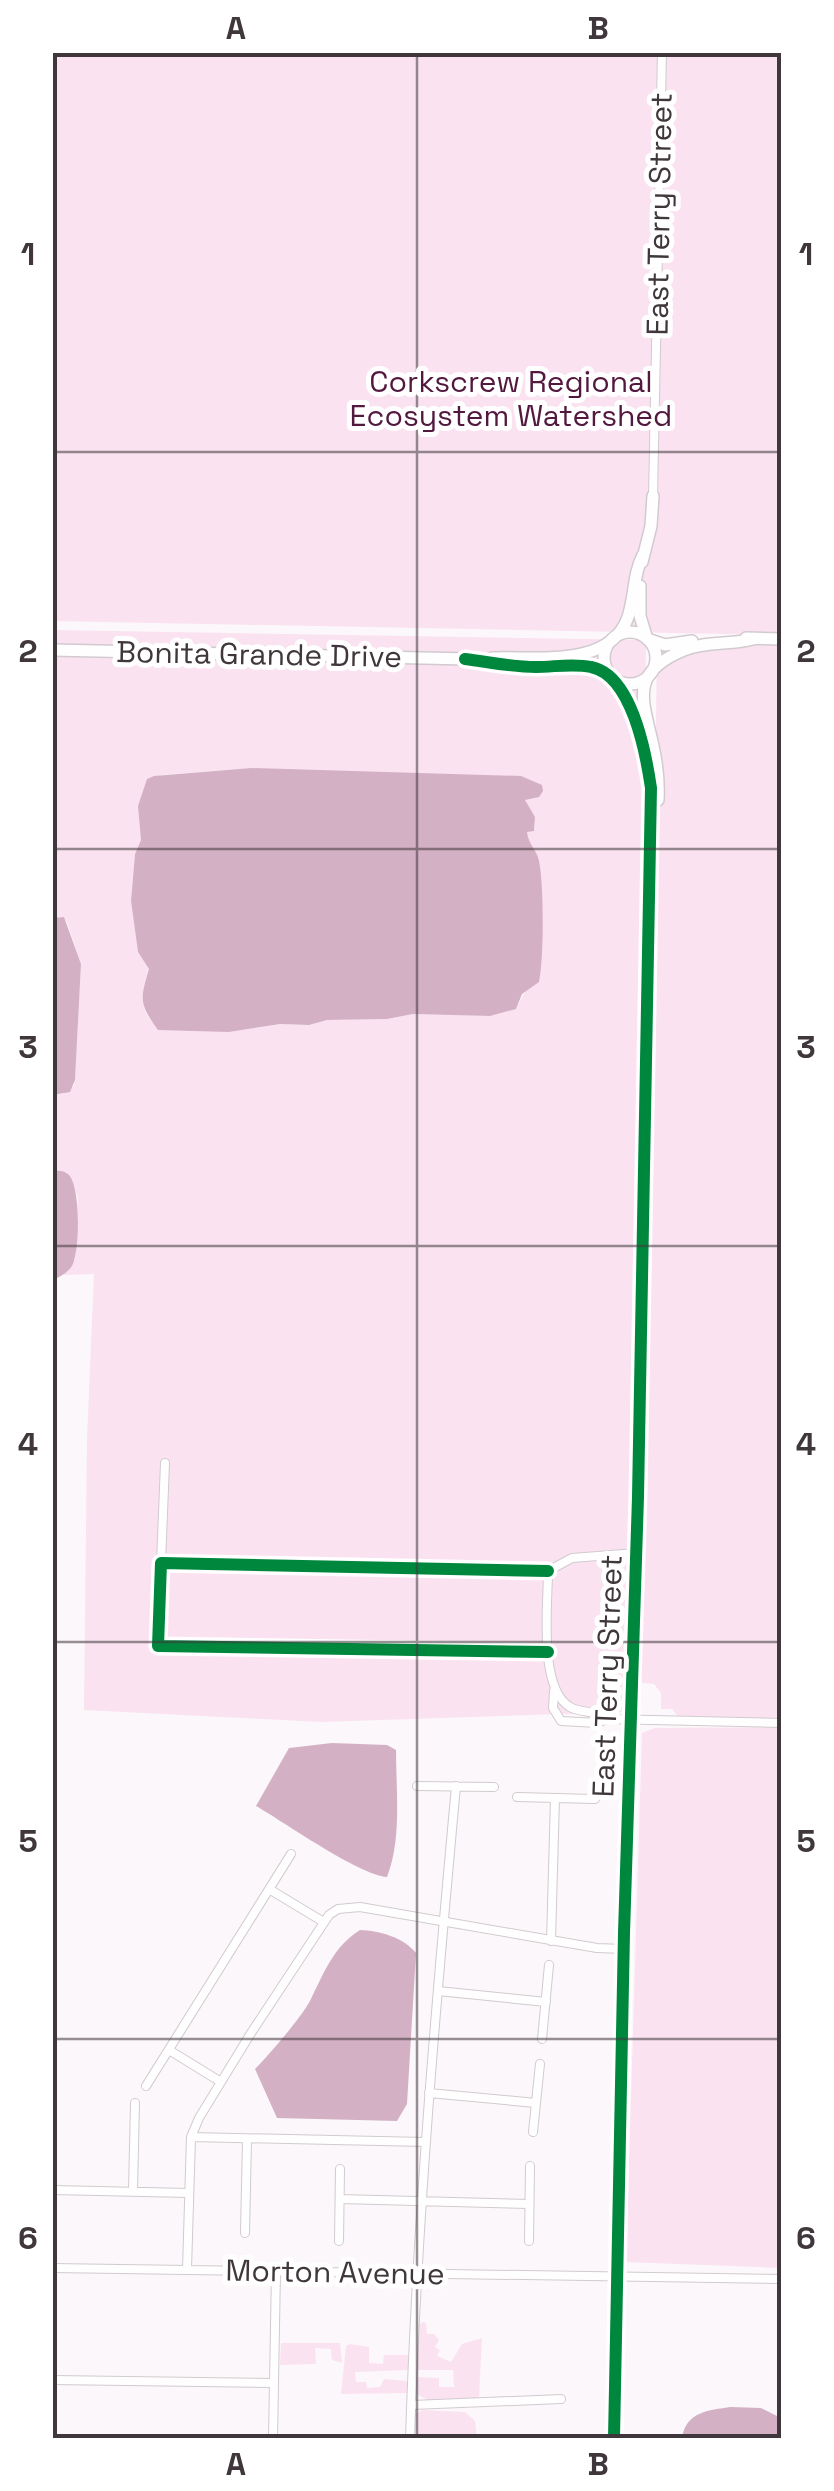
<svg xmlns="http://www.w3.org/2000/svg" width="834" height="2491" viewBox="0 0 834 2491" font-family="'Space Grotesk',sans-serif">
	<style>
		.green { fill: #fae2f0; fill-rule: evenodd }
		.water { fill: #d4b0c5 }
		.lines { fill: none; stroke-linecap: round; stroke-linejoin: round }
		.street-casing { stroke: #d1cbcf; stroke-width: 10 }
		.secondary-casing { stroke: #d1cbcf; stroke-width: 14 }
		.street { stroke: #fffefe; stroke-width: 8 }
		.secondary { stroke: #fffefe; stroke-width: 11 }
		.cycleway-casing { stroke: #fff; stroke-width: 19 }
		.cycleway { stroke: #00873e; stroke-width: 12 }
		.grid { fill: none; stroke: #3f373b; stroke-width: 2.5; stroke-opacity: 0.55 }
		.labels { text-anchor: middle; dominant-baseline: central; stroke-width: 10; stroke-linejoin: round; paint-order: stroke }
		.street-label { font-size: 30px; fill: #3f373b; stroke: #fff }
		.park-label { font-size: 30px; fill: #52183e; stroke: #fff }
		.neatline { fill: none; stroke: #3f373b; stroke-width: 4 }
		.grid-label { font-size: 32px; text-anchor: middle; font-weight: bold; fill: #3f373b }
	</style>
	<rect width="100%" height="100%" fill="#fcf7fa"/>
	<path class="green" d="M53,53H781V635L53,621Z
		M52,630L646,640L641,1079L626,1712L321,1722L84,1710L87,1439L94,1274L63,1275L75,1259L78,1198L71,1177L66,1172L53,1170V1095L63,1094L74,1086L75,1080L81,964L67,922L63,917L53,918ZM251,768L532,797L525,799L535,824L534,830L527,832V839L540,864L541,960L516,1009L490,1016L413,1014L387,1019L327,1020L309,1025L280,1024L229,1032L155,1025C137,1008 143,988 149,968L138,952L131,901L135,854L141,840L139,813L160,775Z
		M657,640L781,644V1720L679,1718L672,1709H661V1693L654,1684L637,1682L652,1056Z
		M781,1727V2268L626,2262L642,1733L655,1728Z
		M423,2322L426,2323L427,2334H434L439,2340L435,2347L440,2350L437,2356L451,2362L462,2344L482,2338L479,2398L429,2401L417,2394L416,2377L439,2378V2387H454L453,2370H416V2326Z
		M281,2343H340L342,2363L332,2360L331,2349L315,2348L316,2364L280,2365Z
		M350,2344L369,2347V2363L383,2364L384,2355H408V2370L355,2372L356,2382H366L367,2388L380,2387L384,2379L407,2381V2393L341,2394L346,2346Z
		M423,2410L465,2412L475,2421L477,2438H411L414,2414Z"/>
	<path class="water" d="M251,768L521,776L542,785L543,791L539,797L525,800L535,817L534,831L527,832C528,844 537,850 539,861C544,884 544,959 539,982L522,994L516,1009L490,1016L413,1014L387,1019L327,1020L309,1025L280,1024L229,1032L158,1030C139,1004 140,999 149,969L138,952L131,901L135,854L141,840L138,806L147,779L154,776Z
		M64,917L81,964L75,1080L70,1092L53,1095V918Z
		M53,1170C58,1171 63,1170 68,1174C81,1184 80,1252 72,1266C67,1273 60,1277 53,1280Z
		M332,1743L387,1745L396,1750C396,1791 402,1839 387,1877C359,1875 284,1822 256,1806L289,1748Z
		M360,1930C380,1931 403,1937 416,1953L407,2104L397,2121L277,2118L255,2069C268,2056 300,2019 310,2001C324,1973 333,1947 360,1930Z
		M731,2407L761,2408L781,2418V2438H682C686,2412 708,2410 731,2407Z"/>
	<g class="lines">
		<g class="street-casing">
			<path id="street" d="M653,496L662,52
				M636,1553L572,1558L548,1571C548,1604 538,1688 570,1707C582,1714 595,1709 606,1719L782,1723
				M161,1563L165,1463
				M548,1652L158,1646L161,1563L548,1571
				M554,1691L553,1708L561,1721L598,1723L606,1719
				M417,1786L494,1787
				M517,1797L595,1799
				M269,1889L322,1921
				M551,1941L555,1798
				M438,1991L546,2002
				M542,2039L549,1965
				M169,2050L221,2082
				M146,2086L291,1854
				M429,2093L536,2103
				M533,2132L540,2064
				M191,2137L425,2142
				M52,2190L189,2193
				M133,2191L135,2103
				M340,2199L529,2204
				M245,2233L247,2139
				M339,2241L340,2169
				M529,2241L530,2166
				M52,2268L782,2279
				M187,2269L191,2137L199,2118L251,2033L329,1915L338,1909L360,1907L597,1948L624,1949
				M52,2380L274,2383
				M412,2405L561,2399
				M273,2438L276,2271
				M410,2438C417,2220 436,2003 456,1786"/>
		</g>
		<g class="secondary-casing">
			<path id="secondary" d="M642,562L651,526L653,496
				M640,586V616L647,639L665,645L692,641
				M604 658a26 26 0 1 1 52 0a26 26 0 1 1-52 0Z
				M746,638L782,639
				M52,650L468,659
				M492,658C534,656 610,669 628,617C635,596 633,574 643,555
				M465,659C489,662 512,667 536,667C554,667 573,663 591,667C632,675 646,754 651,788L638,1497L624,1933L614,2438
				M658,800C659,782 657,764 653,746C643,700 628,673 684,650C706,641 731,645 753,639"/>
		</g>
		<use href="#street" class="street"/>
		<use href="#secondary" class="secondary"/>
		<g class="cycleway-casing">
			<path id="cycleway" d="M465,659C489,662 512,667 536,667C554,667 573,663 591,667C632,675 646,754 651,788L638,1497L624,1933L614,2438
				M548,1652L158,1646L161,1563L548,1571"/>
		</g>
		<use href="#cycleway" class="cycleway"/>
	</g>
	<path class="grid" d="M417,52V2438M52,452H782M52,849H782M52,1246H782M52,1642H782M52,2039H782"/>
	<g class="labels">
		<g class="street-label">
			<text transform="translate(659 214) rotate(-89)">East Terry Street</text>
			<text transform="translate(259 654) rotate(1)">Bonita Grande Drive</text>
			<text transform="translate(607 1676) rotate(-88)">East Terry Street</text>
			<text transform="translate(335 2272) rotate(1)">Morton Avenue</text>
		</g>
		<g class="park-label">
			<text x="511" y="381">Corkscrew Regional<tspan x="511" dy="34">Ecosystem Watershed</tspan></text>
		</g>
	</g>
	<rect width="834" height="2491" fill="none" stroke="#ffffff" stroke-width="110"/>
	<rect x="55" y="55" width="724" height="2381" class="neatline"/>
	<g class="grid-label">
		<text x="236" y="39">A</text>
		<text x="598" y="39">B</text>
		<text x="28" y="265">1</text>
		<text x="806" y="265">1</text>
		<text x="28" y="662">2</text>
		<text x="806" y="662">2</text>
		<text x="28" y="1058">3</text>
		<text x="806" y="1058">3</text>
		<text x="28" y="1455">4</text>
		<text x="806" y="1455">4</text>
		<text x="28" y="1852">5</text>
		<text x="806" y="1852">5</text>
		<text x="28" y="2249">6</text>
		<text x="806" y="2249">6</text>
		<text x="236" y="2475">A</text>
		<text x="598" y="2475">B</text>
	</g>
</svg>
